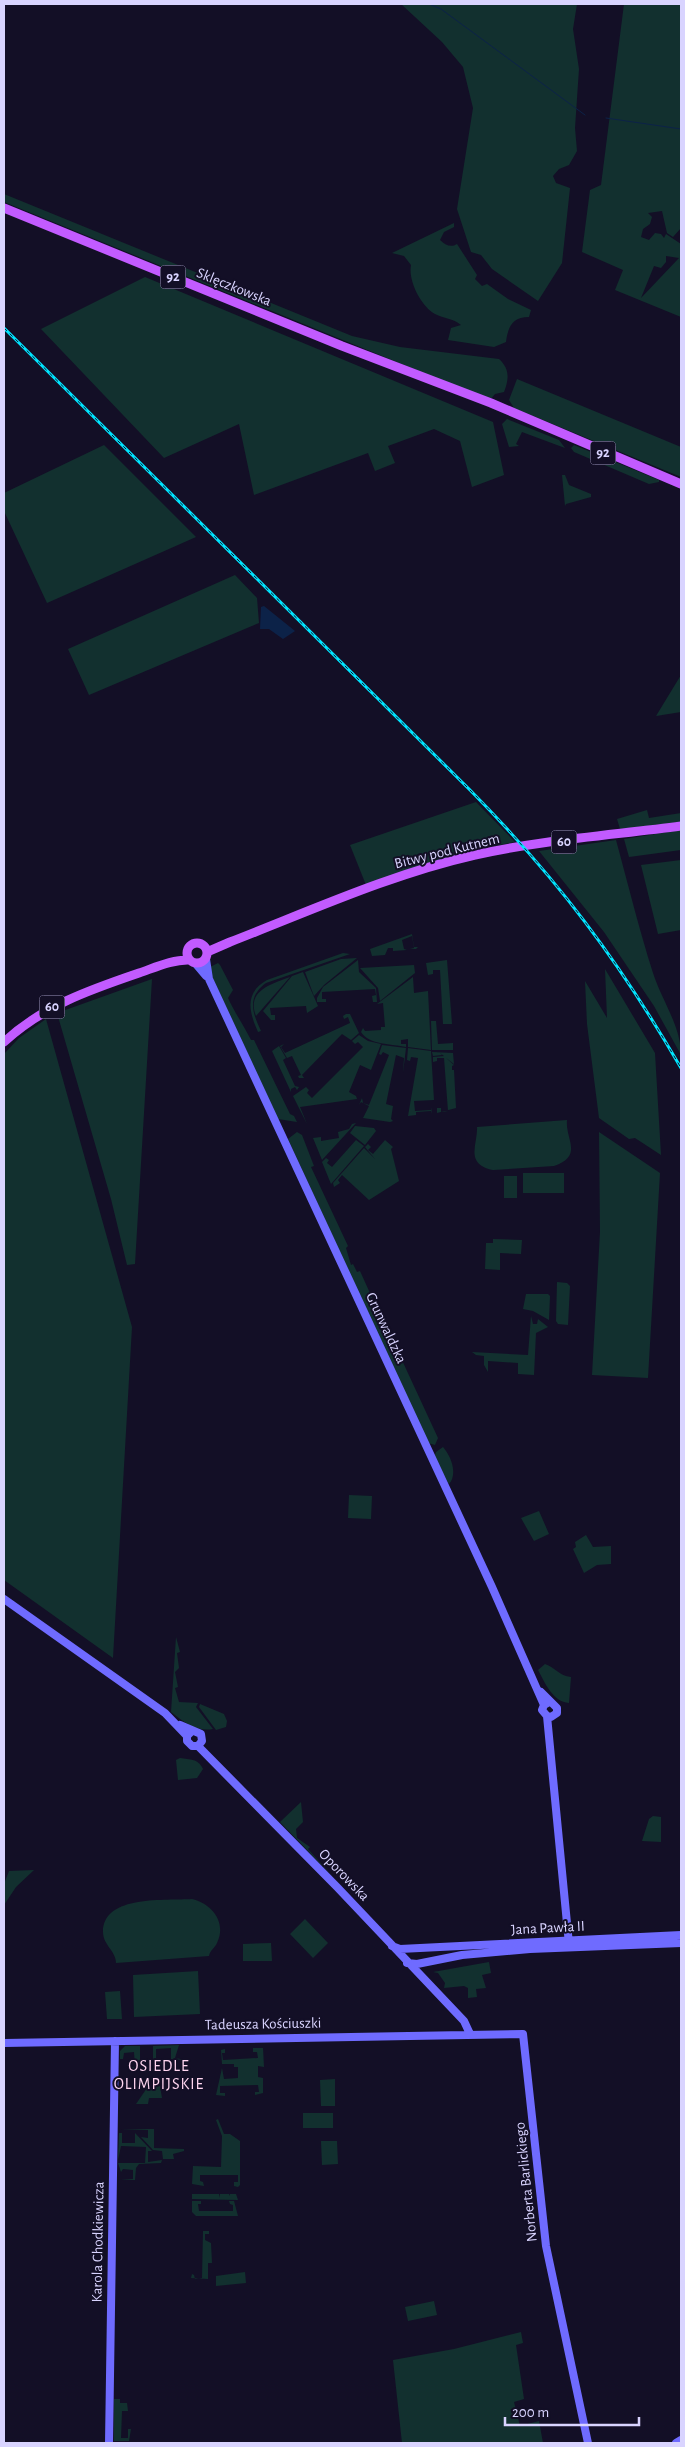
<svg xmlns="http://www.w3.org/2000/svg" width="685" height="2447" viewBox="0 0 685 2447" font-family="'Alegreya Sans',sans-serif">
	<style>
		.green { fill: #12302f; fill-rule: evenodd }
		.water { fill: #0c2248 }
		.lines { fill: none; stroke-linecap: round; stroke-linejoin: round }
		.stream { stroke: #0c2248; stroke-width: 1 }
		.secondary { stroke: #6f6bff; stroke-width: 8 }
		.primary { stroke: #c25bff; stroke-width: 9 }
		.rail-casing { stroke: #00e5ff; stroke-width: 3 }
		.rail { stroke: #130f26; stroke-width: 1; stroke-dasharray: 4; stroke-linecap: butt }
		.labels { text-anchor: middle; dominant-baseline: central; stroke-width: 4; stroke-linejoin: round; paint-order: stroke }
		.shield { fill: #130f26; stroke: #9e99be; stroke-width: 1 }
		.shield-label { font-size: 14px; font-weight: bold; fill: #d9d4ff }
		.street-label { font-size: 15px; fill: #d9d4ff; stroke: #130f26 }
		.neighbourhood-label { font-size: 16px; letter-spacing: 1px; fill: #ffd6f0; stroke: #130f26 }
	</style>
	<rect width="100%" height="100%" fill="#130f26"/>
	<path class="green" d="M401,4H577L573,29L579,69L575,128L577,151L569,165L559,169L553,176L556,183L570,188L562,263L538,301L492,269L481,255L471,252L457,209L473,108L463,67L442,42Z
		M624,4H681V228L673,237L667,233L662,211L648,213L652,217L650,224L643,229L641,237L649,240L655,233L661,234L664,238L666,234L681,244V317L615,290L623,270L582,252L590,190L601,185ZM666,256L679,258L641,298L654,266L661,268L666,262Z
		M4,194L352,336L400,347L499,359C510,369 509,379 504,392L495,394L490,400L4,202Z
		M454,223V227L444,232L440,240C445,245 451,248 457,244L477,275L475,279L482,286L487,284L508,299L531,310L529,317C512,317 508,327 506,342L494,347L448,340L451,328L461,325C453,318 444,319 435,314C421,306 408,281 411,265L404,256L392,253Z
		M145,277L493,422L504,475L472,487L460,441L434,429L388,446L395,463L375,471L368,453L254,495L239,424L164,458L41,329Z
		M517,379L681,447V477L514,408L509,400Z
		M507,419L559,440L565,448L522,432L516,444L519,446L509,447L502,424Z
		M104,445L196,537L47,603L4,511V493Z
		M574,445L659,480V482L649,484L574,452L571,448Z
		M562,475H565L569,485L591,494V497L566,504L565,506Z
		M235,575L257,598L259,623L89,695L68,649Z
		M681,675V712L656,716Z
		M476,802L515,842L472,850L366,885L350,845Z
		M647,810L649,818L681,813V822L620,829L617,819Z
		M681,830V850L629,857L624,839Z
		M616,840C628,884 639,929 653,973C662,1001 681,1026 681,1055L654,1006L604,932L539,851Z
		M681,860V930L658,934L641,865Z
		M412,934L414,947H418L416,949H410L414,948L412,936L402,940L404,949L407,950L393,951V948H388L385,955L372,956L370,949Z
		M343,953L350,954L266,983C247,997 252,1012 261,1031L258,1032C249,1012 244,993 267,980Z
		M357,958L324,985L314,996L305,972L341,959Z
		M358,960L359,972L376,988L377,1002H373L372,996L376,995L375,989L322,992V999H326V1002H317V998L323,987Z
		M447,960L452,1024H443L440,970H433V974L428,975L426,963Z
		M218,963L220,965L233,990L228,998C235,1013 244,1026 251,1040H254L290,1114L294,1116L297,1122L278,1119L208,968Z
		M414,965L415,973L380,1001L378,988L360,968Z
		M605,969L655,1053L661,1155L635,1138L629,1139L599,1118L587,1024L585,981L607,1018Z
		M303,972L318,1006L307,1013L306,1006L270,1008L271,1015H275V1020H271L263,1011L292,976Z
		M290,977L256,1016C246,991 271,984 290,977Z
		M413,977L414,993L428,991L431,1050L408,1047V1039L401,1040V1044H406V1047C392,1044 369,1045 361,1032L363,1028L365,1031L381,1030V1027H385L383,1003L377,1004Z
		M152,979L135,1264L127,1265L111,1199L57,1013Z
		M346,1014H350L359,1033L351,1040L342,1034L302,1075L304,1078H299L298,1076L301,1075L292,1056L287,1058L280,1046L284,1044L281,1047L285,1053L350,1023L348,1017L344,1019L343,1016Z
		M46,1019L132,1327L113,1658L4,1580V1054L19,1038Z
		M431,1021H436L438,1044L453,1043V1050H432Z
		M359,1035L368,1041L381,1044L371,1070L360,1065L349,1092L356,1096L357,1099L300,1107L307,1124L293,1096L306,1087L309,1090L307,1093L312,1098L363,1047L358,1042L355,1044L352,1041Z
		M382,1045L406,1048L403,1073L404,1058L396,1055L386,1104L393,1106L391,1119L393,1121L390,1122L363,1118L369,1106L361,1102L359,1105L362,1098L363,1103L369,1105L389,1055L383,1052L381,1055L379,1054Z
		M279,1046L286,1058L283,1060L295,1086L299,1087L297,1090L295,1087L291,1089V1092L272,1051Z
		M408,1048L431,1051L434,1100L414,1101L415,1111L431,1110V1107L432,1114L431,1111L416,1112V1115L408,1116L418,1058L411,1057L410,1061L407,1060Z
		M432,1052L453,1053L454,1064L446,1058L454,1065L452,1066V1070H454L456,1108L437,1113V1108H441V1112L448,1111L444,1058H437V1061L433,1062V1057L444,1056L440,1053L442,1055L433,1056Z
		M567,1120C565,1139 584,1156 554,1166L493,1170C464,1164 478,1144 477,1127Z
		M356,1123L322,1160L313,1138L321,1137V1141L339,1138L338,1132L349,1129L352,1124Z
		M355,1126L374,1128L376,1131L365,1145L350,1133Z
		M297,1132L302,1135L314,1166L311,1167L348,1246L346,1248L351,1265L353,1264L357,1272L360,1271L374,1302L372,1303L385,1330H388L438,1438L435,1445L428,1443L288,1139Z
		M599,1132L660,1173L648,1378L592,1375L600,1232Z
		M356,1140L364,1146L331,1184L322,1162L326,1158L329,1160L327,1163L332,1167Z
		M385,1140L393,1147L391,1149L399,1181L369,1200L342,1175L338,1180L340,1183L334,1187L333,1183L364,1148L375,1159L365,1147L368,1144L371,1147L368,1150L373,1154Z
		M523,1173H564V1193H523Z
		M504,1176H517V1198H504Z
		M493,1239L522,1240L521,1254L500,1253V1270L485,1269L486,1243H493Z
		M557,1282L567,1283L570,1286L568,1325L558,1324L556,1321Z
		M526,1294H548L550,1296L549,1320L533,1311L523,1309Z
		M531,1316L533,1324H537L538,1319L548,1327L536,1333L534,1375L518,1374V1363L488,1361V1372L484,1365V1356L476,1355L472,1352L528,1355Z
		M443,1447C451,1456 458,1474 449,1484L434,1458L436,1452Z
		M349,1495L372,1496L371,1519L348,1518Z
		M539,1511L549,1534L534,1541L521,1518Z
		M586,1535L593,1547L611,1546V1564L597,1565L584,1573L573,1549L576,1547L575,1542Z
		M176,1637L180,1652L177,1653L179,1668L175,1672L178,1687L175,1688L179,1702L198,1703L196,1707L213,1729C196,1732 184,1722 171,1712Z
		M545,1664C555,1667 559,1676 571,1677L569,1703C553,1702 545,1683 538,1670Z
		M200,1704L224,1714L227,1721L226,1727L216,1730L199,1707Z
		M180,1758C190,1760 198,1758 203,1769L197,1778L178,1780L176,1760Z
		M301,1802L303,1822L296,1829L297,1838L310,1847L308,1849L334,1878L280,1822Z
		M653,1816L661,1817V1842L642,1841L649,1819Z
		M34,1870L16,1887L4,1905V1884L9,1871Z
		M192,1899C212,1904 227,1922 217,1943C215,1948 210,1950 209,1956L116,1963C116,1951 103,1945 103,1932C103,1894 167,1901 192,1899Z
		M305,1919L328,1943L313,1958L290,1934Z
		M271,1943L272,1961H243V1944Z
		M489,1962L491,1973L482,1975L486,1988L476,1989L477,1997L468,1998V1988L464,1986L444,1988L445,1983L438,1973L433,1972Z
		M198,1971L200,2014L134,2017L133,1975Z
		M120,1991L122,2019H107L105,1992Z
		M179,2045L175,2058L186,2060L171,2059V2048L156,2049V2060H163L161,2067H155L154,2070H129L128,2067H135L134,2052L124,2053L123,2059H120V2051L125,2046H140V2069H153V2046Z
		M253,2048H263L264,2067L258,2066V2077L263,2078V2093L255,2095V2092H259L258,2085L220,2086V2093H225V2096L216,2095L222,2068L224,2079L238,2078V2067H234V2064H222L221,2050L225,2049V2053H222L223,2060L258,2058L257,2052H253Z
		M335,2079V2106H321L320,2080Z
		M160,2086L162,2098H149L148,2104H136L147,2088Z
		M303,2113H333V2128H303Z
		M218,2119L224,2134H230L240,2141V2185L238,2187L234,2186V2182H238V2175H200V2181L203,2182L204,2186L192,2184L193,2166L221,2167L222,2136L216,2120Z
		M121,2129H154V2148L184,2149V2151L173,2154L174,2159H163L162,2151L153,2150L141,2137L148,2138V2130Z
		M119,2133H122V2143H135V2133L152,2151H148V2162L162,2160L161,2163L139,2164L136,2168L135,2180H121L133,2179V2170L123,2169L121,2172L118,2163H145L146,2147L121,2146L118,2160Z
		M337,2141L338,2164L322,2165L321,2141Z
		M192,2194H219L220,2198V2194H229V2196L230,2194H236L238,2200L192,2199Z
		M192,2201H201V2204H198L199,2211H233V2205L230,2204L229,2201H234L238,2216H196L192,2212Z
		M203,2231H209V2234H205V2240L211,2243L212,2263H208V2279C202,2279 197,2278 191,2278L192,2274L194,2275L195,2279L202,2278Z
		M245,2272L246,2283L216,2286V2276Z
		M434,2301L437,2315L408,2321L405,2307Z
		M521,2332L523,2343L516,2345L524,2399L514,2402L520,2426L539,2421L543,2443H402L393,2360L454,2349Z
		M114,2399H120V2403H127L128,2411H122L121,2438H128V2429H131L129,2441H114Z"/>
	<path class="water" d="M264,606L295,631L283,639L269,629H260L261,607Z"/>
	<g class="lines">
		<path class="stream" d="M429,4L441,9L585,115
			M606,118L681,129"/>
		<path class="secondary" d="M206,959L209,979L492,1587L544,1705
			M195,963L206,976
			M4,1599L165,1713L187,1736
			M541,1692L557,1708V1713L551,1717L547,1716L542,1710L544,1705L549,1702
			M547,1716L569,1944
			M180,1725L201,1734L202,1741L198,1746H192L187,1741V1736L192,1731
			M198,1746L337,1887L464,2021L470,2034
			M392,1946L400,1949L681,1935
			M407,1963L417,1964L462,1955L530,1949L681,1943
			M4,2043L523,2034L546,2246L588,2443
			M109,2443L115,2041
			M676,2443L681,2440"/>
		<path class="primary" d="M4,208L342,346L491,403L681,484
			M187 953a10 10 0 1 1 20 0a10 10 0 1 1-20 0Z
			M207,952L230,942C310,911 391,874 475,855C542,840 613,835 681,826
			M4,1042C43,1006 89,990 139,973C154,968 173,959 190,960"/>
		<g class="rail-casing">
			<path id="rail" d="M4,328L470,790C557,878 619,961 681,1068"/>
		</g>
		<use href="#rail" class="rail"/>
	</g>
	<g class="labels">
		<g class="shield">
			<rect x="160.5" y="265.5" width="25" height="23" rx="4"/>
			<rect x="590.5" y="441.5" width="25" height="23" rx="4"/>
			<rect x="551.5" y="830.5" width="25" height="23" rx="4"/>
			<rect x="39.5" y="995.5" width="25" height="23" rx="4"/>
		</g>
		<g class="shield-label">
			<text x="173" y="277">92</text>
			<text x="603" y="453">92</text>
			<text x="564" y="842">60</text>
			<text x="52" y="1007">60</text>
		</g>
		<g class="street-label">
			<text transform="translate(234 287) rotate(22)">Sklęczkowska</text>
			<text transform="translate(447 851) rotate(-14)">Bitwy pod Kutnem</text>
			<text transform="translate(386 1328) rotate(65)">Grunwaldzka</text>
			<text transform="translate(344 1875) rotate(46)">Oporowska</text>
			<text transform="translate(548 1928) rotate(-3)">Jana Pawła II</text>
			<text transform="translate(263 2024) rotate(-1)">Tadeusza Kościuszki</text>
			<text transform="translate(526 2182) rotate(-96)">Norberta Barlickiego</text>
			<text transform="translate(98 2242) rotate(-89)">Karola Chodkiewicza</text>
		</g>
		<g class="neighbourhood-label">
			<text x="159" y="2066">OSIEDLE<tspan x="159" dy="18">OLIMPIJSKIE</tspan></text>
		</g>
	</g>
	<rect width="685" height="2447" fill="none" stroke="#d9d4ff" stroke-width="10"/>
	<path d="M505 2417v8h134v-8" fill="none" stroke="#d9d4ff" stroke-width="2.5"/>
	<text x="512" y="2417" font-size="15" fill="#d9d4ff" stroke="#130f26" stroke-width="4" paint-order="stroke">200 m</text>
</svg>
